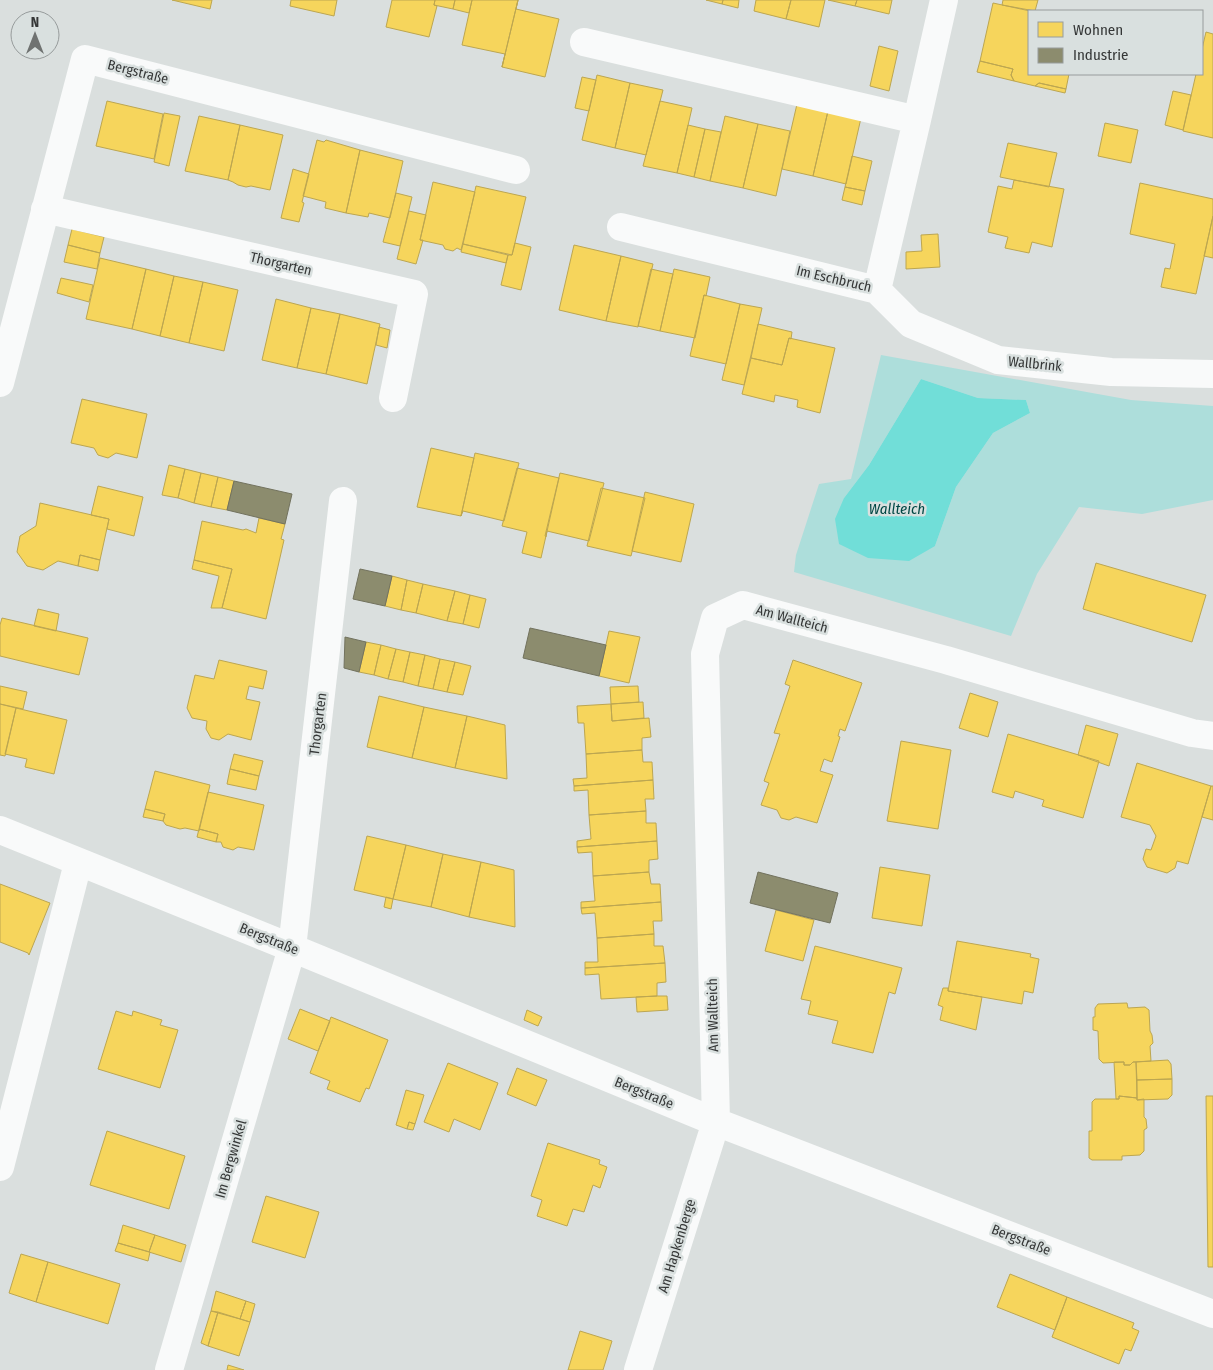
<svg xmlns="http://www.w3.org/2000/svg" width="1213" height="1370" viewBox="0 0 1213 1370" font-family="'Fira Sans Condensed',sans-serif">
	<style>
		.green { fill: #addedb; fill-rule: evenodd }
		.water { fill: #71ded8 }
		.homes { fill: #f6d55c; stroke: #bca651 }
		.industry { fill: #8c8c6e; stroke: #72725e }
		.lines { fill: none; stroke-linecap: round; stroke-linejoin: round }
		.minor { stroke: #f9fafa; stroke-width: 28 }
		.labels { text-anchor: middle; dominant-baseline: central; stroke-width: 5; stroke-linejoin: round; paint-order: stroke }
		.street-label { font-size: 14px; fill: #353737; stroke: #d9e0df }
		.water-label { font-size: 15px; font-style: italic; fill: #004744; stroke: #d9e0df }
	</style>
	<rect width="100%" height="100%" fill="#dadfde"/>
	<path class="green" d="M881,355L1131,400L1213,406V500L1142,514L1079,507L1037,574L1011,636L794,572L796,555L819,484L851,479ZM921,379L978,398L1026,400L1030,413L993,433L956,487L935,546L844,498L869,465Z"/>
	<path class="water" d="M921,379L978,398L1026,400L1030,413L993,433L956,487L935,546L909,561L868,558L839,544L835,519L844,498L869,465Z"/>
	<path class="homes" d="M172,0H212L210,9Z
		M291,0H337L334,16L290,6Z
		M392,0H435L434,5L437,6L429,37L386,27Z
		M435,0H455L453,9L434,5Z
		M455,0H472L469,13L453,9Z
		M472,0H518L502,67L505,54L462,45Z
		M518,0L516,9L559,19L545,77L502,67Z
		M706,0H723L722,4Z
		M723,0H739L738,8L722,4Z
		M756,0H791L786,19L754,11Z
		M791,0H825L819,27L786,19Z
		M828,0H857L855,6Z
		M857,0H892L889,14L855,6Z
		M1003,0H1038L1035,11L1002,5Z
		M993,3L1030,11L1029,74H1069L1066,89L1039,83L1035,86L1014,81L1011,75L1013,69L980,61Z
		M1206,32L1213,34V138L1183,131L1196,74H1202V49Z
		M879,46L898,51L889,91L870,86Z
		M980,61L1013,69L1011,75L1014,81L977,72Z
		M597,75L630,83L615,148L582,140Z
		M582,77L596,80L589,111L575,108Z
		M630,83L663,90L646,155L615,148Z
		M1039,83L1066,89L1065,93L1035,86Z
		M1173,91L1191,95L1183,130L1165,125Z
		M107,101L163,114L154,159L96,146Z
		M660,101L692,108L677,173L643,166Z
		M797,104L828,111L813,176L782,169Z
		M828,111L861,118L846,184L813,176Z
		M164,113L180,116L169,166L154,162Z
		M199,116L240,125L228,180L185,171Z
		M725,116L758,124L743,188L710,181Z
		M1105,123L1138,130L1131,163L1098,156Z
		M758,124L790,131L776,196L743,188Z
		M240,125L283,135L270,190L251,186L246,187L238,185L233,182L228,180Z
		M688,125L705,129L694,177L677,173Z
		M705,129L721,132L710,181L694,177Z
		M317,140L324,142L326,140L360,150L346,213L325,208L326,202L303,196Z
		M1008,143L1057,153L1049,187L1000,177Z
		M360,150L403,161L390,218L369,213L368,217L346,213Z
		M852,156L872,161L865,191L845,187Z
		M293,169L309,174L302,202L304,203L299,222L281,218Z
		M1014,180L1064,189L1052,247L1032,242L1029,253L1005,248L1008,237L988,232L998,186L1012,189Z
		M433,182L475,192L461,250L457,248L453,251L445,249L443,245L420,240Z
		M1140,183L1213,199V216L1196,294L1161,287L1165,268L1170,269L1175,244L1130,234Z
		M476,186L526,197L512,255L463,244Z
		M845,187L865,191L862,205L842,200Z
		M396,193L412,197L400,246L383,242Z
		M409,211L426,215L420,240H423L416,264L397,259Z
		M1213,216V258L1204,256Z
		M72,229L104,237L100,253L68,245Z
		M938,234L940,267L906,269V252L922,251L921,235Z
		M515,243L531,247L521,290L501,285L508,255H512Z
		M463,244L508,255L506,263L461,252Z
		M68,245L100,253L97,269L64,262Z
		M574,245L621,256L606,321L559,310Z
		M621,256L653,264L638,327L606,321Z
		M100,258L146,269L132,329L86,319Z
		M146,269L174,276L160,336L132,329Z
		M651,269L673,274L660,331L638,326Z
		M674,269L710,277L706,296L704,295L695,338L660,331Z
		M174,276L203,282L189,343L160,336Z
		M61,278L93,285L89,302L57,293Z
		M203,282L238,290L224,351L189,343Z
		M704,295L740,304L726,364L690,356Z
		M276,299L311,308L297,368L262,360Z
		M740,304L762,308L744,385L722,380Z
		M311,308L340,314L326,374L297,368Z
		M340,314L380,324L367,384L326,374Z
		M758,324L792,332L791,339L789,338L782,365L751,358Z
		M379,327L390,330L387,348L376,345Z
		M789,338L835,348L820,413L797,407L798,400L775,395L774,402L742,394L751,358L782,365Z
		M82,399L147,414L137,458L116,453L108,458L98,455L94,448L71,443Z
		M431,448L474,458L461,516L417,507Z
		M475,453L519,463L504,521L463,511L461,516Z
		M169,465L185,469L178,498L162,495Z
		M517,468L559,478L541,558L522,553L527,532L502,526Z
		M185,469L201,473L194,503L178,498Z
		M201,473L218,477L211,507L194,503Z
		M560,473L604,483L589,541L547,531L546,537L545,536Z
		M218,477L234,481L227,510L211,507Z
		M98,486L143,497L134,536L107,529L109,519L91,515Z
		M601,488L645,498L631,556L587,546Z
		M645,492L694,504L681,562L632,551Z
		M40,503L109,519L100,560L80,555L78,566L58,561L43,570L27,566L17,552L20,536L36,526Z
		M259,518L285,524L281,539L284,540L266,619L222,608L232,569L194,560L202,521L243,530L246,529L256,533Z
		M80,555L100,560L98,571L78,566Z
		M194,560L232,569L222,608H211L219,576L192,569Z
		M1096,563L1206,595L1192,642L1083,609Z
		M392,576L407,580L401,610L385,606Z
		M407,580L423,584L416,613L401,610Z
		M423,584L455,591L447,621L416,613Z
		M455,591L470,595L463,624L447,621Z
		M470,595L486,599L479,628L463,624Z
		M38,609L59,614L56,631L34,626Z
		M2,618L88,638L79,675L0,656V625Z
		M609,631L640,637L629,683L599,676Z
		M366,642L381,645L374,675L359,672Z
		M381,645L396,649L388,679L374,675Z
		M396,649L410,652L403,682L388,679Z
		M410,652L425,655L418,686L403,682Z
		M425,655L440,659L433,689L418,686Z
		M440,659L455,662L447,692L433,689Z
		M219,660L267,671L263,689L249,686L246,699L260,702L251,740L228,734L219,740L211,738L206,729L207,721L192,718L187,708L195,675L214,679Z
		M793,660L862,683L845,731L840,729L838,736L840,737L832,762L824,759L820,771L833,775L817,823L796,817L789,820L781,818L777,810L761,805L769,783L764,781L780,734L774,733L790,686L785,684Z
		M455,662L471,666L463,695L447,692Z
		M0,686L27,692L23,709L0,704Z
		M638,686L639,702L611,704L610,687Z
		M970,693L998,702L988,737L959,728Z
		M379,696L424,707L412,758L367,747Z
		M643,702L644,718L612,721L611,704Z
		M0,704L16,708L5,756L0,755Z
		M611,704L612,721L649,718L651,737L642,738V750L586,754L584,723H578L577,706Z
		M424,707L467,716L455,768L412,758Z
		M16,708L67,720L54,774L25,767L27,759L5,754Z
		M467,716L505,725L507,779L455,768Z
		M1086,725L1118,734L1109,766L1078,755Z
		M1008,734L1099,761L1083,818L1042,806L1044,800L1015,791L1013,798L992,792Z
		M901,741L951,750L938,829L887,821Z
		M642,750L643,762H652L653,780L574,786L573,779L587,778L586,754Z
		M234,754L263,761L259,776L230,769Z
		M1137,763L1211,786L1188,864L1177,861L1175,868L1167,873L1147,867L1143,859L1146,849L1151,850L1156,836L1150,825L1121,817Z
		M230,769L259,776L256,790L227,784Z
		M155,771L210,785L199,831L185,828L180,829L166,825L163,821L165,814L145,809Z
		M653,780L654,799H645L646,811L589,815L588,790L574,791V786Z
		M1211,786H1213V820L1202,817Z
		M208,792L264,805L254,850L238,847L233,850L223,847L221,842H216L218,834L199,829Z
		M145,809L165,814L163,821L143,817Z
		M646,811V823H656L657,841L577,847V841L591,839L589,815Z
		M199,829L218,834L216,842L197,837Z
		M367,836L406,845L393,899L354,890Z
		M657,841L658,859L649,860V872L593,876L592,852L578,853L577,847Z
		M406,845L443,854L431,907L393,899Z
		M443,854L481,862L469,917L431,907Z
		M481,862L514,870L515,927L469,917Z
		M880,867L930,875L922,926L872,918Z
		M649,872L651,884H660L661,902L581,908V902L595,901L593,876Z
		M0,884L50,903L29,955L28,953L0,942Z
		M386,897L393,899L391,909L384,907Z
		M661,902L662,921H653L654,934L597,938L595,913L582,914L581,908Z
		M776,910L814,920L803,961L765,951Z
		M654,934V946H663L665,963L585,968V962H598L597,938Z
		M957,941L1031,954L1030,957L1039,959L1033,993L1024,991L1022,1004L948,991Z
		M815,946L902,968L895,994L889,992L873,1053L832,1043L838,1021L808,1014L811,1001L801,999Z
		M665,963L666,982L657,983V996L601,999L599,974L585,975V968Z
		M943,988H948V991L982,997L976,1030L940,1020L943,1007L938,1005Z
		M657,996H667L668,1010L637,1012L636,997Z
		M1127,1003L1128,1008L1145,1007L1149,1010L1150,1031L1152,1035L1153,1043L1150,1046L1151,1061L1133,1062L1130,1065H1124V1062L1103,1063L1099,1059L1098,1031L1093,1030V1017H1095V1008L1098,1004Z
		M300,1009L330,1021L318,1051L288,1039Z
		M527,1010L542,1017L538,1026L524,1020Z
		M116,1011L132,1016L133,1011L162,1020L160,1025L178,1030L160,1088L98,1069Z
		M331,1017L388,1040L369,1089L366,1088L360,1102L327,1089L330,1081L310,1073Z
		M1168,1060L1171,1064L1172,1079L1137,1080L1136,1062Z
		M1114,1062H1124V1065H1130L1133,1062H1136L1137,1098L1119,1096V1099H1116Z
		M448,1063L498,1083L480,1130L454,1119L449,1132L424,1122Z
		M517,1068L547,1080L536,1106L507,1094Z
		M1172,1079V1095L1168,1099L1137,1100V1080Z
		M406,1090L424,1095L415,1124L409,1122L407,1129L396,1125Z
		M1119,1096L1137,1098V1100L1144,1099V1117L1146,1119L1147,1128L1144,1130V1151L1140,1155L1122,1156V1160H1092L1089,1158V1131H1092V1102L1095,1099H1119Z
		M1206,1096H1213V1267H1208Z
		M409,1122L415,1124L413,1130L407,1129Z
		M107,1131L185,1156L169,1209L90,1185Z
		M548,1143L600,1160L599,1164L607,1167L600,1188L593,1185L584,1212L573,1209L567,1226L537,1216L542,1200L531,1196Z
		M266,1196L319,1212L305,1258L252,1242Z
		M123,1225L155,1235L149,1252L118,1243Z
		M155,1235L186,1245L181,1262L149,1252Z
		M118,1243L150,1252L148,1261L115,1251Z
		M21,1254L48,1262L36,1302L9,1293Z
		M48,1262L120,1284L108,1324L36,1302Z
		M1010,1274L1067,1297L1055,1330L997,1307Z
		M216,1291L246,1301L240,1319L211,1311Z
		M1067,1297L1134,1323L1132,1328L1139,1331L1131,1351L1125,1349L1119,1364L1052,1337Z
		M246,1301L255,1304L250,1322L240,1319Z
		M211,1311L218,1312L208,1346L201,1343Z
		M218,1312L250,1322L239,1356L208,1346Z
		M580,1331L612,1341L603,1370H568Z
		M228,1365L244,1370H227Z"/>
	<path class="industry" d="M234,481L292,494L285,524L227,510Z
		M360,569L392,576L385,606L353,599Z
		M530,628L606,645L599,676L523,658Z
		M345,637L366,642L359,672L344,668Z
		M758,872L838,893L830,923L750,903Z"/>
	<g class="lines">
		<path class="minor" d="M584,42L917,120L877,290L621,227
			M917,120L944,0
			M45,209L414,294L393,398
			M877,290L911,324L998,360L1111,372L1213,374
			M0,383L85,59L516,170
			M0,830L292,948L716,1122L1213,1314
			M0,1167L78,863
			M169,1370L292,948L343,501
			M638,1370L716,1122L705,654L715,618L743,605L946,660L1192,733L1213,736"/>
	</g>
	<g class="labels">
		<g class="street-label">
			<text transform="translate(138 72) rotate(14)">Bergstraße</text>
			<text transform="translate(281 264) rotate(13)">Thorgarten</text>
			<text transform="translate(834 279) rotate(13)">Im Eschbruch</text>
			<text transform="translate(1035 364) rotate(6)">Wallbrink</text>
			<text transform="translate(792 619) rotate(15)">Am Wallteich</text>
			<text transform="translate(318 724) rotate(-83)">Thorgarten</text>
			<text transform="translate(269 939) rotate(22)">Bergstraße</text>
			<text transform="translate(713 1015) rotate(-91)">Am Wallteich</text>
			<text transform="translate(644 1093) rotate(22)">Bergstraße</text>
			<text transform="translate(231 1159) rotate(-74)">Im Bergwinkel</text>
			<text transform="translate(1021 1240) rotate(21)">Bergstraße</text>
			<text transform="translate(677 1246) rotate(-73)">Am Hapkenberge</text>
		</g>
		<g class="water-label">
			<text x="897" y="509">Wallteich</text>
		</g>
	</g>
	<rect x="1028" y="10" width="175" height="65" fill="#d9e0df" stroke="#979c9c"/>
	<rect x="1038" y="22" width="25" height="15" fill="#f6d55c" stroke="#979c9c"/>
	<text x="1073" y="35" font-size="15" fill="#353737">Wohnen</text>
	<rect x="1038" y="48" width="25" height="15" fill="#8c8c6e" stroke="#979c9c"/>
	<text x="1073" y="60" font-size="15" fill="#353737">Industrie</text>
	<g transform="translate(35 35)"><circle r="24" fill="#d9e0df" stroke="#979c9c"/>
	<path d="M0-4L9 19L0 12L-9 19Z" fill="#6f7271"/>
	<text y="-8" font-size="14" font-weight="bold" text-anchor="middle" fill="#353737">N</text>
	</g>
</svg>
